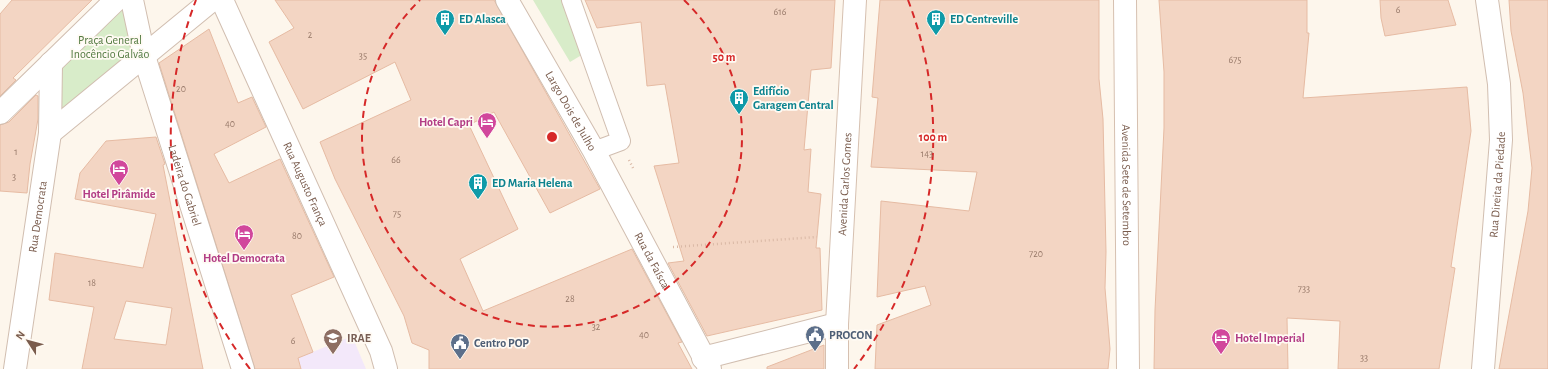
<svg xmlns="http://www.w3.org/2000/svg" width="1548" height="369" viewBox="0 0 1548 369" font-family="'Alegreya Sans',sans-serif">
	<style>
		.education { fill: #f3e8fa }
		.green { fill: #d8ecc9 }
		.building { fill: #f3d5c3; stroke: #e6bba3; fill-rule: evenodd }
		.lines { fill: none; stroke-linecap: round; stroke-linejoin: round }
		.pedestrian-casing { stroke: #d1beb0; stroke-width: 20 }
		.minor-casing { stroke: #d1beb0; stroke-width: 24 }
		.tertiary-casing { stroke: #d1beb0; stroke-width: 24 }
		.secondary-casing { stroke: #d6c0b0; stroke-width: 24 }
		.path { stroke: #d9b8a5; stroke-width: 2.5; stroke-dasharray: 1 3; stroke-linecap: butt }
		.pedestrian { stroke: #fff; stroke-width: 18 }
		.minor { stroke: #fff; stroke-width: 22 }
		.tertiary { stroke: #fff; stroke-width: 22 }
		.secondary { stroke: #fff; stroke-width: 22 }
		.ring { fill: none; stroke: #d62828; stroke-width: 2; stroke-dasharray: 7 5 }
		.labels { text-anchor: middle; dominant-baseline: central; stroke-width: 3.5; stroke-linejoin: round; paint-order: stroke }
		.number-label { font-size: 10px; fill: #987a6a }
		.culture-label { font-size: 12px; font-weight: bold; fill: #0d838f; stroke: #fffaf3; text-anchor: start }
		.park-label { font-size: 12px; fill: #537a41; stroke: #fffaf3 }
		.street-label { font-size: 12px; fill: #7a5c4d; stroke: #fffaf3 }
		.hotel-label { font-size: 12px; font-weight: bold; fill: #b23c85; stroke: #fffaf3 }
		.service-label { font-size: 12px; font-weight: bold; fill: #4e5e75; stroke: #fffaf3; text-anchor: start }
		.education-label { font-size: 12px; font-weight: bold; fill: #785e54; stroke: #fffaf3; text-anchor: start }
		.centre { fill: #d62828; stroke: #fffaf3; stroke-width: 2 }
		.ring-label { font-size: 12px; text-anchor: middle; font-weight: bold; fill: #d62828; stroke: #fffaf3; stroke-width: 3.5; stroke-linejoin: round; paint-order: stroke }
	</style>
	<rect width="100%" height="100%" fill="#fdf6ec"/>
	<path class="education" d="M352,336L366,369H301L298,358Z"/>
	<path class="green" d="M124,0L135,57L56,118V66Z
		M533,0H563L585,53L570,62Z"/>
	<path class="building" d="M12,0H92L13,78L16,80L0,96V14Z
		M275,0H494L600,189L550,213L494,112L469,125L518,229L460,259L483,311L632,249L682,342L678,343L692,369H429V350L412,343L404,316L335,179L320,142L411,100L395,62L303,109L269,42L294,28Z
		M585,0H835L831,68L811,70L804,150L811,149L808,192L821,194L816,248H820L822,310L707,336L668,263L684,261L654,166L679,163L665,84L647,86L641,22L597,28Z
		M880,0H1099V79L1103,119L1106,252L1105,288L1110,349L1108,369H875L877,325L931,305L925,286L877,297L881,201L969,211L977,172L871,167L878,98L872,97Z
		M1159,0H1307V33H1309L1303,98L1467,87L1471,131L1451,267L1455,268L1439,369H1338L1340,321L1287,318L1288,369H1154L1155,310L1164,128V72Z
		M1380,0H1448L1456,25L1385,36L1381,18Z
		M1509,0H1548V369H1499L1528,211L1532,168L1523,93L1511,31Z
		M209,29L238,103L252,97L266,127L214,154L229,183L280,159L334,277L291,295L313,352L298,358L301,369H255L159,63Z
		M36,95L38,96V119L30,164L27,193L0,191V125L9,122Z
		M156,137L165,164L163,165L203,369H82L94,307L49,300L55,253L143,268L156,214L75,199L80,173L106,141ZM126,301L172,308L166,345L114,339Z
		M824,345V369H767V367Z"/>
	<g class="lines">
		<g class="pedestrian-casing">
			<path id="pedestrian" d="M571,0L621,141L594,151"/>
		</g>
		<g class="minor-casing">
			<g id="minor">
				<path id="s1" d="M132,0L144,56L243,369"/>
				<path id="s2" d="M222,0L381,351L386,369"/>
				<path id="s3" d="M507,0L594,151L710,369"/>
				<path d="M0,113L116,0"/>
				<path d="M50,133L212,0"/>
				<path d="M703,358L837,324"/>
				<path id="s4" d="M15,369L50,133L51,63"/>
			</g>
		</g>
		<g class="tertiary-casing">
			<g id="tertiary">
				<path id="s5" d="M1483,369L1501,140L1499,84L1487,0"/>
			</g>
		</g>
		<g class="secondary-casing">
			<g id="secondary">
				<path id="s6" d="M1125,0L1128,369"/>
				<path id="s7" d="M837,369V324L855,0"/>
			</g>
		</g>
		<path class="path" d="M629,160L634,170
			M673,247L817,237"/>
		<use href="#pedestrian" class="pedestrian"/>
		<use href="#minor" class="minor"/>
		<use href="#tertiary" class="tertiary"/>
		<use href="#secondary" class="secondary"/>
	</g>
	<g class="ring">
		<path d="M684 0A190 190 0 1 1 420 0"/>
		<path d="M250 369A381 381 0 0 1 196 0M908 0A381 381 0 0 1 854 369"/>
	</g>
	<defs>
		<g id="building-pin" transform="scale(1)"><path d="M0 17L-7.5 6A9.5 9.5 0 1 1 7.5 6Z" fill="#0f9aa8" stroke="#fffaf3"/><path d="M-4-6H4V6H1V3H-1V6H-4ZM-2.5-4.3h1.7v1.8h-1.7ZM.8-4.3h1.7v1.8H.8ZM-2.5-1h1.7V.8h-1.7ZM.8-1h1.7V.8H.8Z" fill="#fff"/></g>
		<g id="hotel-pin" transform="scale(1)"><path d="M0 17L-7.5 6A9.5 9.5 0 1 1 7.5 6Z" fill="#d1479c" stroke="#fffaf3"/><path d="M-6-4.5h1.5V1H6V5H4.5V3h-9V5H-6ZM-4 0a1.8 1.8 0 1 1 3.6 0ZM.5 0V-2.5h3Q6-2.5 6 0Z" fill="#fff"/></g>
		<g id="civic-pin" transform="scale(1)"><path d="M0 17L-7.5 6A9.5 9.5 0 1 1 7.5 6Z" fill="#5c6f8a" stroke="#fffaf3"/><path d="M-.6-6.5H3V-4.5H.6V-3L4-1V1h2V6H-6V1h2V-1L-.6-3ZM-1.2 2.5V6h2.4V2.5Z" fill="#fff"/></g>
		<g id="university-pin" transform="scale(1)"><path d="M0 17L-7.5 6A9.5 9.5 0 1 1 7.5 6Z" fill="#8d6e63" stroke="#fffaf3"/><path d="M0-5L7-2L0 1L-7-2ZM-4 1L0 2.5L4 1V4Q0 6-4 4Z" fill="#fff"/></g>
	</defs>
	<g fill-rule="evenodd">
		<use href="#building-pin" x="445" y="19"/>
		<use href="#building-pin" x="936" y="19"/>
		<use href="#building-pin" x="739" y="98"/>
		<use href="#hotel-pin" x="487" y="122"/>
		<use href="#hotel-pin" x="119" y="169"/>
		<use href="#building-pin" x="478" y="183"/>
		<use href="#hotel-pin" x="244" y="234"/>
		<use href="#civic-pin" x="815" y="335"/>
		<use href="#university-pin" x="333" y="338"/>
		<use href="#hotel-pin" x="1221" y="338"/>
		<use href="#civic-pin" x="460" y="343"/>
	</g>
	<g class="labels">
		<g class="number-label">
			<text x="1398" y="10">6</text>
			<text x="780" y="12">616</text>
			<text x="310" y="35">2</text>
			<text x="363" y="56">35</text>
			<text x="1235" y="60">675</text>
			<text x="181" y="89">20</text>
			<text x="230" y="124">40</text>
			<text x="16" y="152">1</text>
			<text x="927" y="154">143</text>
			<text x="396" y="160">66</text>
			<text x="14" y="177">3</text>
			<text x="397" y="214">75</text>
			<text x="297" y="236">80</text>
			<text x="1036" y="254">720</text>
			<text x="92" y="283">18</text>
			<text x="1304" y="289">733</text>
			<text x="570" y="299">28</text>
			<text x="596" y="327">32</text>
			<text x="644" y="335">40</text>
			<text x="293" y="341">6</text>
			<text x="1364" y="358">33</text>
		</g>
		<g class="culture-label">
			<text x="459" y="19">ED Alasca</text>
			<text x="950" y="19">ED Centreville</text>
			<text x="753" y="91">Edifício<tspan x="753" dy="14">Garagem Central</tspan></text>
			<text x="492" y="183">ED Maria Helena</text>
		</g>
		<g class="park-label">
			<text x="110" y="40">Praça General<tspan x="110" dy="14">Inocêncio Galvão</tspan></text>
		</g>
		<g class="street-label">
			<text stroke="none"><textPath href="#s3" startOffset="128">Largo Dois de Julho</textPath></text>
			<text stroke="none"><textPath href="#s2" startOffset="202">Rua Augusto França</textPath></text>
			<text stroke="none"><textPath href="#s5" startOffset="185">Rua Direita da Piedade</textPath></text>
			<text stroke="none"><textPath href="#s1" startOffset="193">Ladeira do Gabriel</textPath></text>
			<text stroke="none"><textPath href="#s7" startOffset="185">Avenida Carlos Gomes</textPath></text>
			<text stroke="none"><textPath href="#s6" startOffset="185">Avenida Sete de Setembro</textPath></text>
			<text stroke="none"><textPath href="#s4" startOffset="154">Rua Democrata</textPath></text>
			<text stroke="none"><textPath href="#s3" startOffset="298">Rua da Faísca</textPath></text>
		</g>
		<g class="hotel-label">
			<text x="473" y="122" text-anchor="end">Hotel Capri</text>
			<text x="119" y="194">Hotel Pirâmide</text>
			<text x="244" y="258">Hotel Democrata</text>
			<text x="1235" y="338" text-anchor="start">Hotel Imperial</text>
		</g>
		<g class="service-label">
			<text x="829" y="335">PROCON</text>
			<text x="474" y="343">Centro POP</text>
		</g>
		<g class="education-label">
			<text x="347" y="338">IRAE</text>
		</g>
	</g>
	<circle cx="552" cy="137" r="6" class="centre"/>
	<g class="ring-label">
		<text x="724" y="61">50 m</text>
		<text x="933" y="141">100 m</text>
	</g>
	<g transform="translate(28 341) rotate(306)" stroke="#fffaf3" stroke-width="3" paint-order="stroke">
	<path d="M0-3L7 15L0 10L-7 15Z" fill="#7a5c4d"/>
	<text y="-6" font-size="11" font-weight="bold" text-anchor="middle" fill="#7a5c4d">N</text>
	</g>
</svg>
